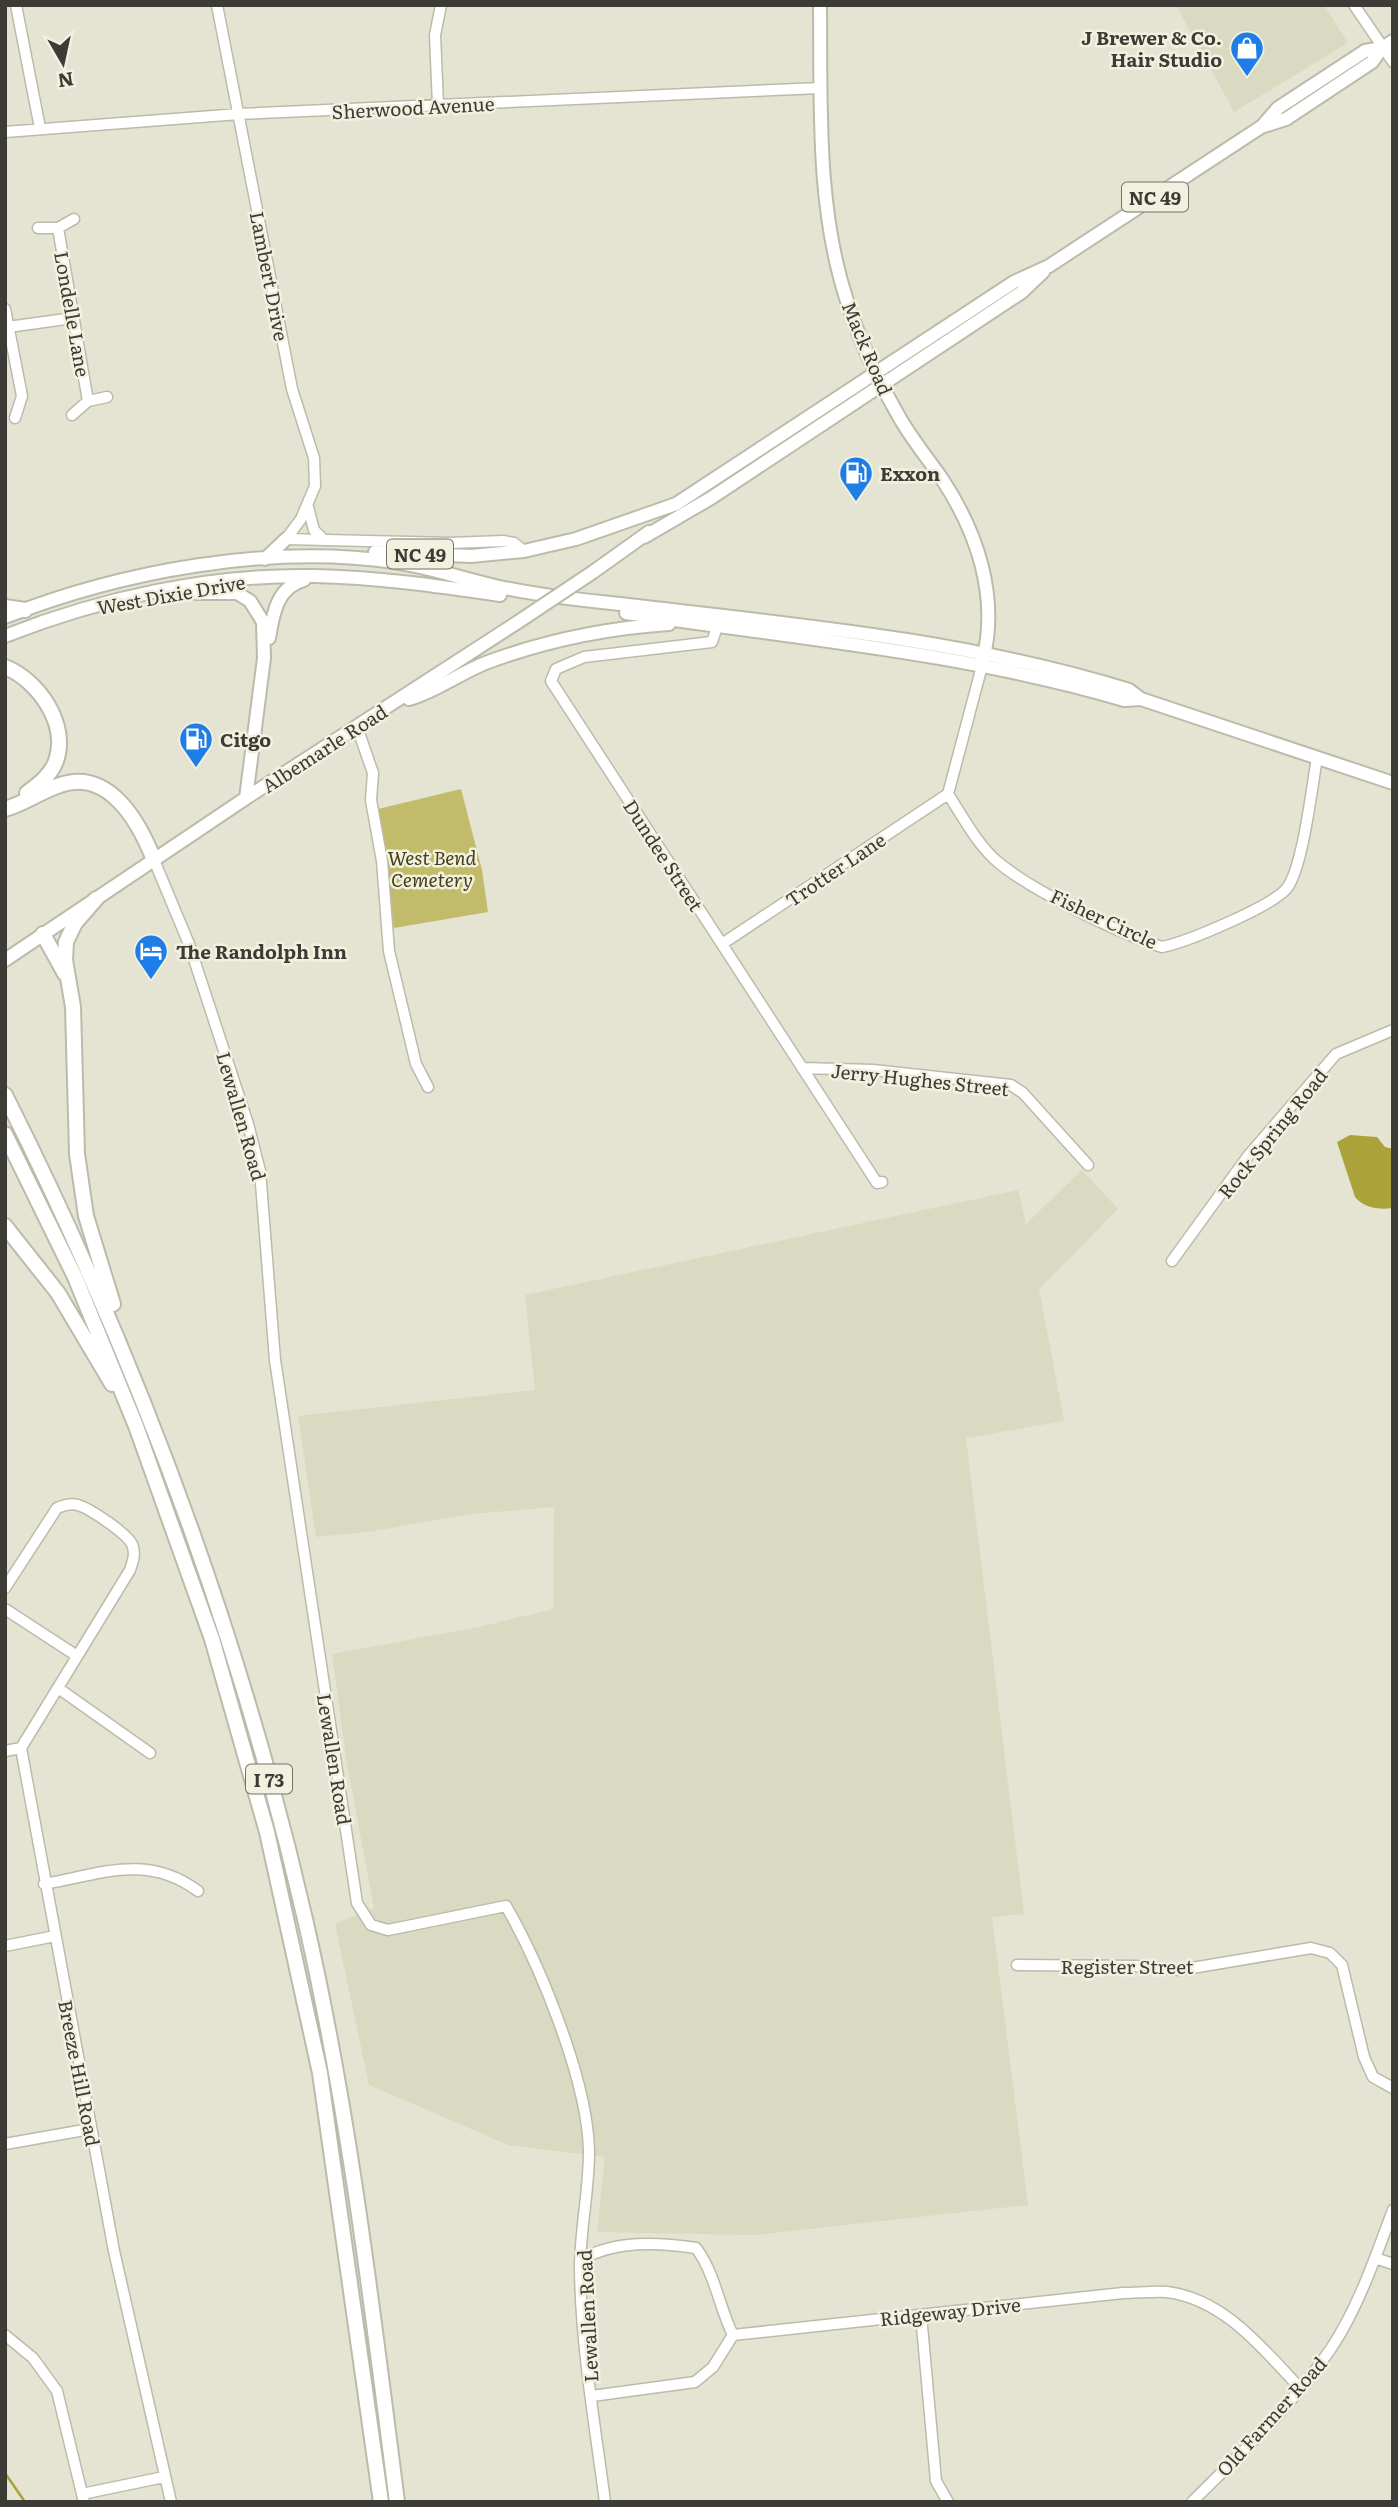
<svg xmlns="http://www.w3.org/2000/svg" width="1398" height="2507" viewBox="0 0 1398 2507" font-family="Literata,serif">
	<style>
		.built { fill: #dad9c1 }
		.green { fill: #c2bc6a }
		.water { fill: #aba339 }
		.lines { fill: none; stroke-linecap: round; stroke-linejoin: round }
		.stream { stroke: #aba339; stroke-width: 2.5 }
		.minor-casing { stroke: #bcbbab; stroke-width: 13 }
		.major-casing { stroke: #bcbbab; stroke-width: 16 }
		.highway-casing { stroke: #bcbbab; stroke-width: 18 }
		.minor { stroke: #fff; stroke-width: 10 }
		.major { stroke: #fff; stroke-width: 12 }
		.highway { stroke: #fff; stroke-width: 14 }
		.major-bridge-casing { stroke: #bcbbab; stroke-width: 16; stroke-linecap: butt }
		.major-bridge { stroke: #fff; stroke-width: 12 }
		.labels { text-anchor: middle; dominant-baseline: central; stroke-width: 5; stroke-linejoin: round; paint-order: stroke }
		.shield { fill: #f2f1e0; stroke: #737268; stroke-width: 2 }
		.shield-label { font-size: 18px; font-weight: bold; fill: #3c3b35 }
		.poi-label { font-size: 19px; font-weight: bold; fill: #3c3b35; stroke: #f2f1e0; text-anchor: start }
		.street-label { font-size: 19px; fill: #3c3b35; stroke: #f2f1e0 }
		.park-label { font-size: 19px; font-style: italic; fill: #434015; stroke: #f2f1e0 }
	</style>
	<rect width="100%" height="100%" fill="#e5e4d3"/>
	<path class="built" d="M1176,5H1324L1348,43L1234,112Z
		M1082,1170L1118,1209L1039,1289L1064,1421L966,1438L1024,1914L992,1917L1028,2205L756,2235L597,2232L605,2157L508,2145L369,2085L335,1924L374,1908L346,1758L332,1654L479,1627L553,1609L554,1507L472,1514L368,1532L316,1537L298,1416L535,1390L525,1295L1018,1190L1026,1224Z"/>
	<path class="green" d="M461,789L482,870L488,912L394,928L374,810Z"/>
	<path class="water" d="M1350,1135L1377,1137L1385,1147L1393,1149V1208C1379,1210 1364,1208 1355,1197L1337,1142Z"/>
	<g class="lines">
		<path class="stream" d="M5,2473L25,2502"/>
		<g class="minor-casing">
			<path id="minor" d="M16,5L40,128
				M217,5L292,389L314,458L315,486L301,519L286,539
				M1354,5L1393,62
				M438,105L435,35L441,5
				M5,132L239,114L820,88
				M38,228H58L74,219
				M58,228L88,401
				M5,309L22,396L15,418
				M8,327L73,318
				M72,415L88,401L107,397
				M308,507L314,530L324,540
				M286,539L450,543L503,541L514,543L524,551
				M717,627L712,642L584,657L556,669L551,681L877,1183L882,1182
				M357,727L373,773L371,800L382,861L389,951L416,1064L428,1087
				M948,794C963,817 978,846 999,863C1033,891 1120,934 1162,947C1187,942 1273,906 1287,888C1303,867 1312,786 1317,758
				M948,794L982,666
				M154,860L189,944L248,1124L260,1171L275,1360L357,1903L371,1925L388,1930L506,1906C541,1967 588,2082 589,2152C589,2191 580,2230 580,2269C581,2347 595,2425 605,2502
				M722,944L948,794
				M802,1068L873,1070L1011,1085L1023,1093L1088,1165
				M1172,1261L1248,1156L1336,1054L1393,1030
				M5,1588L57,1508C64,1505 71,1503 78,1505C91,1509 126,1533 132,1544C136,1553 133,1561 130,1570L21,1748L114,2251L171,2502
				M5,1609L77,1656
				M58,1688L150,1753
				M5,1751L21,1748
				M44,1884C101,1874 147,1853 198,1891
				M5,1946L55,1936
				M1017,1965L1136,1966L1180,1970L1311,1948L1330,1953L1342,1965L1364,2057L1373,2077L1393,2088
				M5,2144L90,2129
				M1375,2258L1393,2264
				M580,2260C615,2240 657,2242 696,2248C715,2273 719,2307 733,2335
				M921,2315L936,2481L948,2502
				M5,2335L33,2358L57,2391L84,2502
				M592,2396L695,2382L713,2367L733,2335L1123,2293C1137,2293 1153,2291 1167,2292C1224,2299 1263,2349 1300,2388
				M82,2494L164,2477
				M1192,2502C1240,2454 1294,2404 1332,2347C1359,2306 1376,2255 1393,2210"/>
		</g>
		<g class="major-casing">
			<path id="major" d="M820,5C821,104 816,207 847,301C859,339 877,378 897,413C909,436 927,457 942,479C977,532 999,596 983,660
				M1264,124L1278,108L1365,51L1382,48
				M644,537L711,498L1022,292L1043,272
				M375,552L471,556L524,551L576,539L676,504L1014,282L1049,266L1261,127L1286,119L1372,62L1382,48L1393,41
				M265,559L286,539
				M593,572L649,532
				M196,593H237L250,601L263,622L264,658L246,798
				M626,613C792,638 962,652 1124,700L1141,699
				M5,617C122,571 269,544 394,562C428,567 461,578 495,586C536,595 578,600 620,604C790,624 965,639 1129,690L1141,699L1393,783
				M5,636C101,598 211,574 314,576C376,577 438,586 500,595
				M269,638C273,614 277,587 304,580
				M409,699C436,692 461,672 488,662C545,641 608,628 669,624
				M5,960L246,798L518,622"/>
		</g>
		<g class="highway-casing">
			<path id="highway" d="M5,607L25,610
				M5,667C38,680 69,724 56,761C51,775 39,784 27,793
				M5,809C24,804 41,791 60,785C109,768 139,822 154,860
				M96,899L75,923L66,942L65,960L73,1007L77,1154L86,1216L113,1304
				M43,934L65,974
				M5,1095C137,1358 239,1632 305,1919C349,2110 372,2307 397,2502
				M5,1134L75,1277L136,1426L212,1639L267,1832L320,2073L381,2502
				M5,1226L58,1293L112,1384"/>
		</g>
		<use href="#minor" class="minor"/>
		<use href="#major" class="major"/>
		<use href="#highway" class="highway"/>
		<g class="major-bridge-casing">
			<path id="major-bridge" d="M518,622L593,572"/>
		</g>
		<use href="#major-bridge" class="major-bridge"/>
	</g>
	<defs>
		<g id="shop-pin" transform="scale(1.75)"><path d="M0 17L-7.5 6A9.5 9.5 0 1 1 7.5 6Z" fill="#1e7de6" stroke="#f2f1e0"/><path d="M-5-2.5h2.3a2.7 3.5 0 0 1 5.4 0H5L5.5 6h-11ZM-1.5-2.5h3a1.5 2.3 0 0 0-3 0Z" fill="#fff"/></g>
		<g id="fuel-pin" transform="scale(1.75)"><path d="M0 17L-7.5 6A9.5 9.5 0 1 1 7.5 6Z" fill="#1e7de6" stroke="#f2f1e0"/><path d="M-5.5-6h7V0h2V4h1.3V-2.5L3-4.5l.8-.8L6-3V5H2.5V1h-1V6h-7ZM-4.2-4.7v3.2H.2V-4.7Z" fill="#fff"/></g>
		<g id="hotel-pin" transform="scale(1.75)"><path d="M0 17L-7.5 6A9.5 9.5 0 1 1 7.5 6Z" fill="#1e7de6" stroke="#f2f1e0"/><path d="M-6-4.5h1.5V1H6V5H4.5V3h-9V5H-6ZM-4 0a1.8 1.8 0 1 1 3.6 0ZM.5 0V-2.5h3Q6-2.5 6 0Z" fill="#fff"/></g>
	</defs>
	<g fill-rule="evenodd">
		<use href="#shop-pin" x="1247" y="48"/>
		<use href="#fuel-pin" x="856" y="473"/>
		<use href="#fuel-pin" x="196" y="739"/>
		<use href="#hotel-pin" x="151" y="951"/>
	</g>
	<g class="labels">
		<g class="shield">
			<rect x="1122" y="182.5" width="66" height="29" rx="5"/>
			<rect x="387" y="539.5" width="66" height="29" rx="5"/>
			<rect x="246" y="1764.5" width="46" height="29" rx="5"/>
		</g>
		<g class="shield-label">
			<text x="1155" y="197">NC 49</text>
			<text x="420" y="554">NC 49</text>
			<text x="269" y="1779">I 73</text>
		</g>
		<g class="poi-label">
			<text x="1222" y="37" text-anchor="end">J Brewer &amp; Co.<tspan x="1222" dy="22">Hair Studio</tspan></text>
			<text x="880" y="473">Exxon</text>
			<text x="220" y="739">Citgo</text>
			<text x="176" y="951">The Randolph Inn</text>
		</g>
		<g class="street-label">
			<text transform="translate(413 107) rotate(-3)">Sherwood Avenue</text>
			<text transform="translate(270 276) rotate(79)">Lambert Drive</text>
			<text transform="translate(73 314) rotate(80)">Londelle Lane</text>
			<text transform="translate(868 348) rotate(67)">Mack Road</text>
			<text transform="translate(171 594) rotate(-10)">West Dixie Drive</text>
			<text transform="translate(324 748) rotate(-33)">Albemarle Road</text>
			<text transform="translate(664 855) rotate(57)">Dundee Street</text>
			<text transform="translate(835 869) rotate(-34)">Trotter Lane</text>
			<text transform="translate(1104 918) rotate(25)">Fisher Circle</text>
			<text transform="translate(920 1079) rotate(6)">Jerry Hughes Street</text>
			<text transform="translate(242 1116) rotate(74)">Lewallen Road</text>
			<text transform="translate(1272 1133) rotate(-51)">Rock Spring Road</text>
			<text transform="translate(335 1759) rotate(81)">Lewallen Road</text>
			<text x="1127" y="1966">Register Street</text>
			<text transform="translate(80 2073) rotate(79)">Breeze Hill Road</text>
			<text transform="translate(950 2311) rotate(-6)">Ridgeway Drive</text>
			<text transform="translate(587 2316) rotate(-93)">Lewallen Road</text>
			<text transform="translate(1271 2416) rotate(-48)">Old Farmer Road</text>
		</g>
		<g class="park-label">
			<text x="432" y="857">West Bend<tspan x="432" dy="22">Cemetery</tspan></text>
		</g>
	</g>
	<rect width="1398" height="2507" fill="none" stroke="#3c3b35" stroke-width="14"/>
	<g transform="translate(63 63) rotate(171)" stroke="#f2f1e0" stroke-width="5" paint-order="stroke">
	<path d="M0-5L12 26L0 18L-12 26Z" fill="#3c3b35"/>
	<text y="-10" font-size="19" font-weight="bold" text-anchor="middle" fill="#3c3b35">N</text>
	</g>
</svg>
